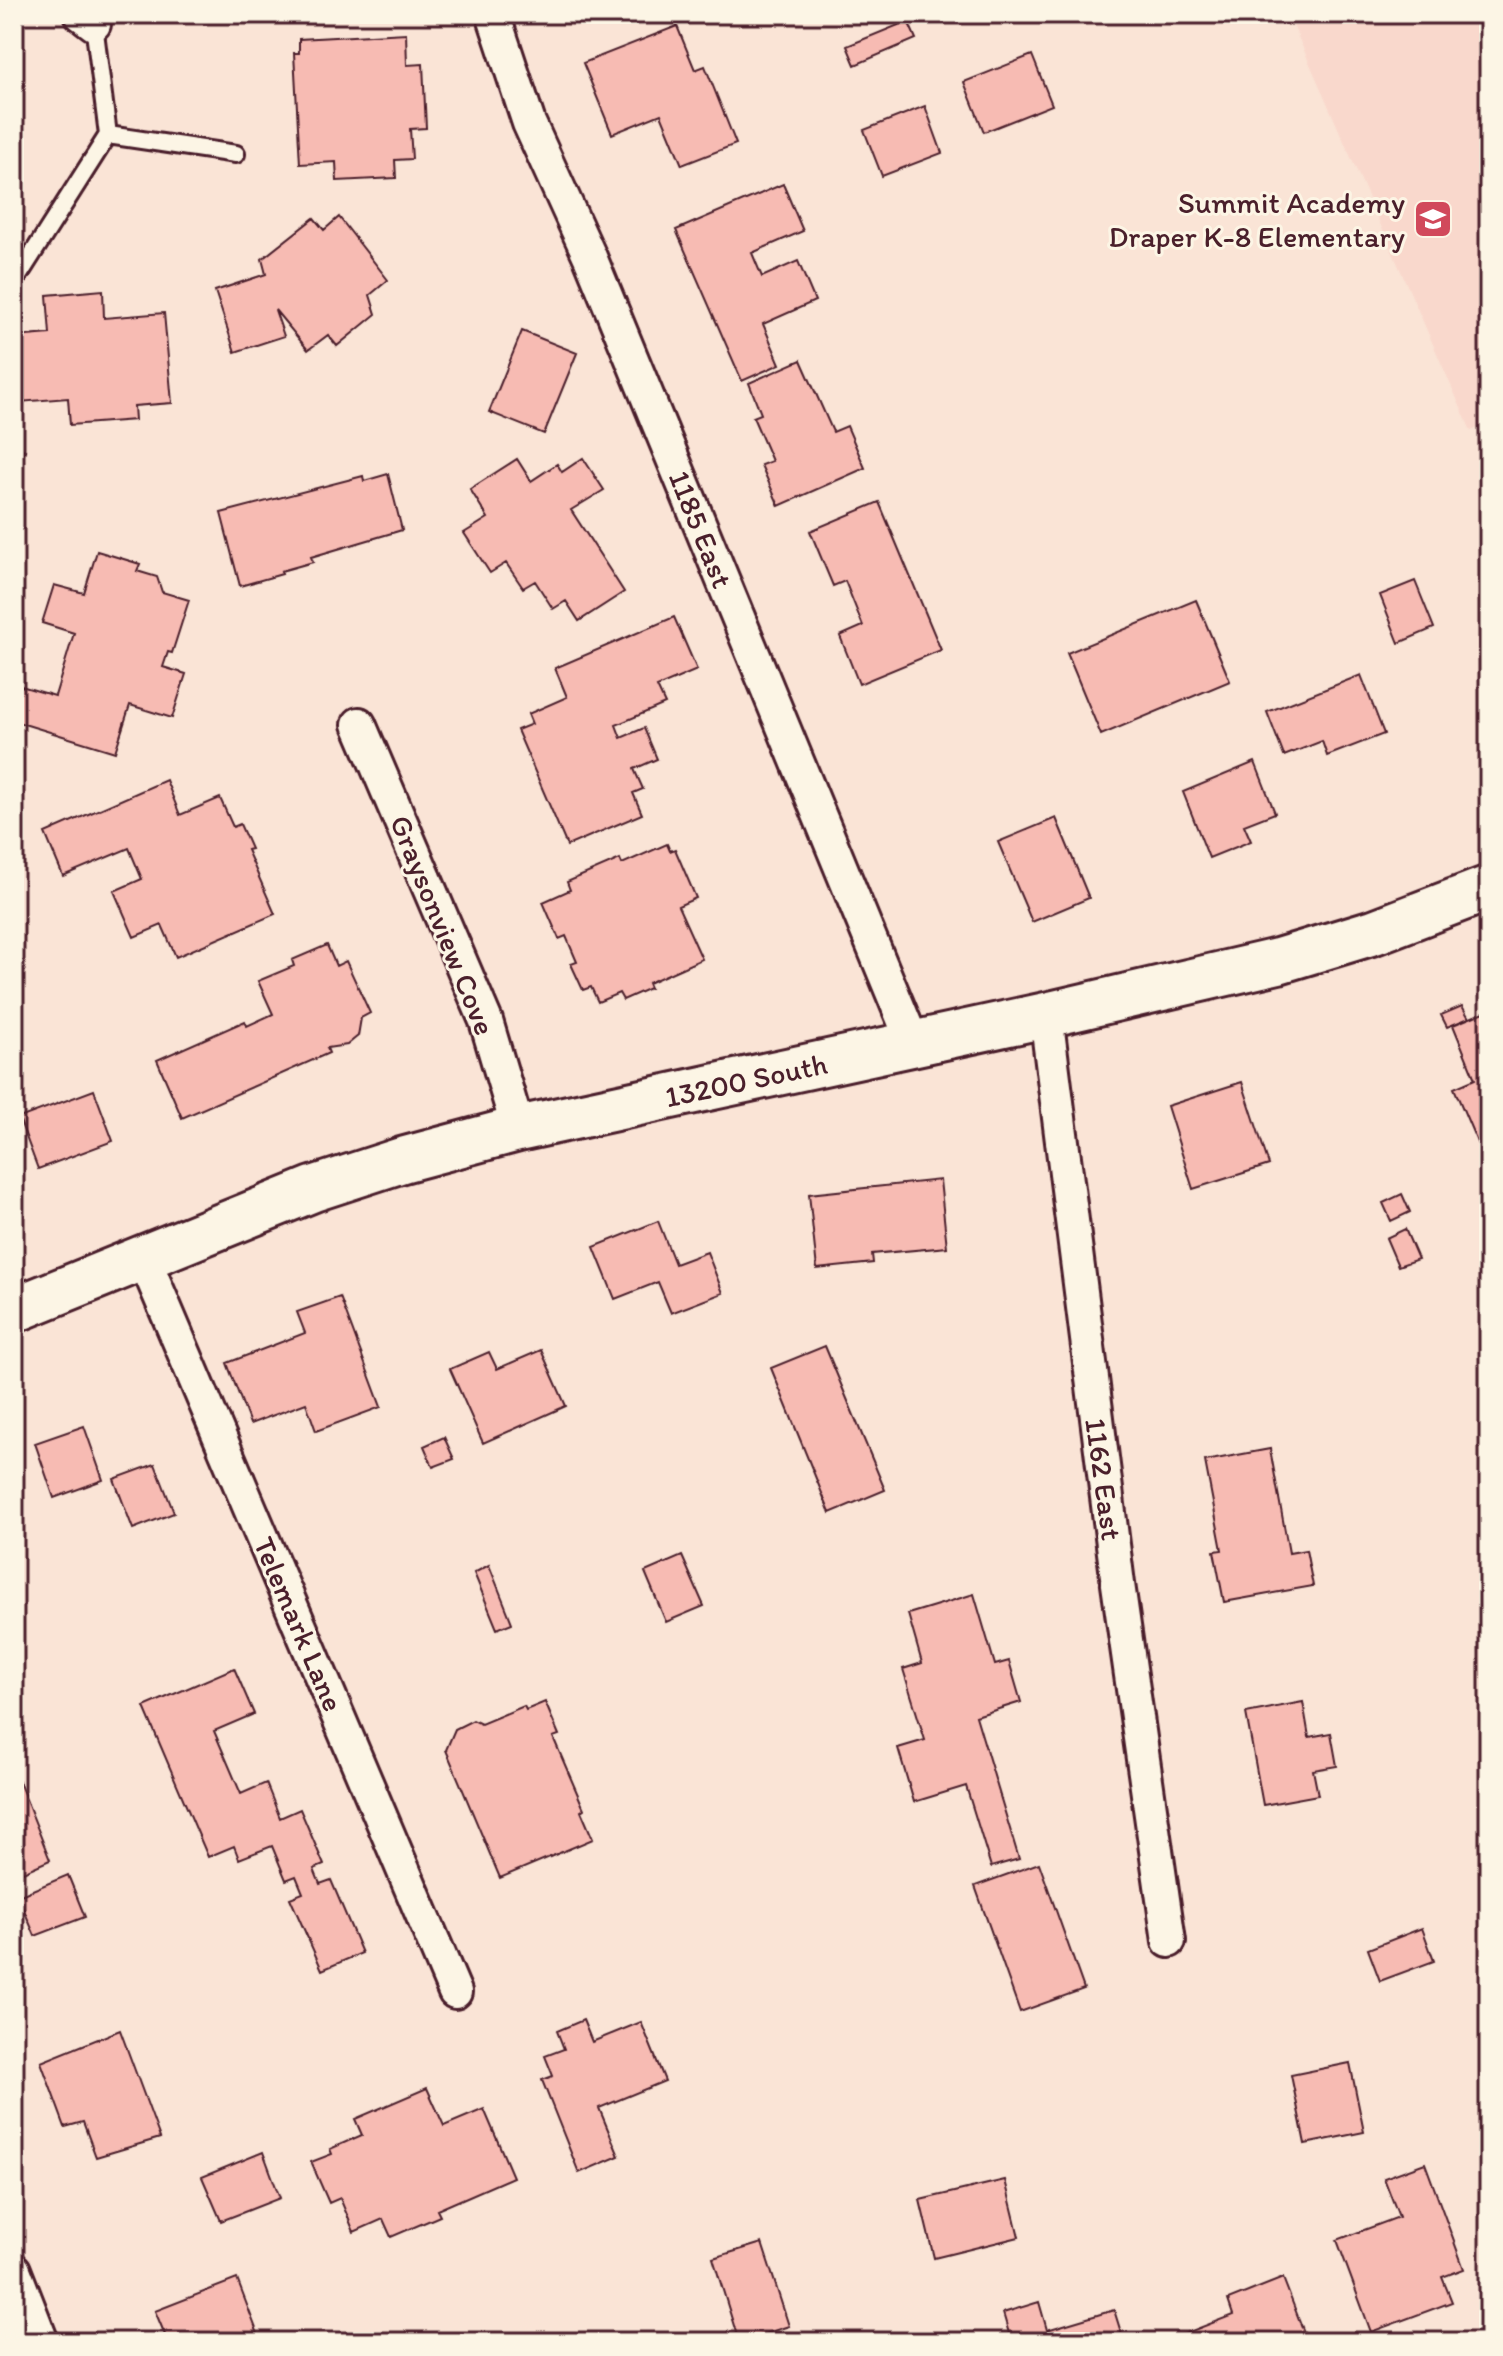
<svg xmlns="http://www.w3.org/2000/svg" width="1503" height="2356" viewBox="0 0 1503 2356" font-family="Itim,sans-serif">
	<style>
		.built { fill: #f9d8cc }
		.building { fill: #f7bbb3; stroke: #4a1f2b; stroke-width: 2 }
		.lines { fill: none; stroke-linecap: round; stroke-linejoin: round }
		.lane-casing { stroke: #4a1f2b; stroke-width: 22 }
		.street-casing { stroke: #4a1f2b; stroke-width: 38 }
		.secondary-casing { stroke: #4a1f2b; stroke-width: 50 }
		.lane { stroke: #fcf5e5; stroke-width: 16 }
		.street { stroke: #fcf5e5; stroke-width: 32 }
		.secondary { stroke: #fcf5e5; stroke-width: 44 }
		.labels { text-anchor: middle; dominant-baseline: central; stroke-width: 6; stroke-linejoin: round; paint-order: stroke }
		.poi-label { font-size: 30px; fill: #4a1f2b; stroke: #fcf5e5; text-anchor: end }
		.street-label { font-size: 30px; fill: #4a1f2b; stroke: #fcf5e5 }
	</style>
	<rect width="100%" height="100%" fill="#fae4d6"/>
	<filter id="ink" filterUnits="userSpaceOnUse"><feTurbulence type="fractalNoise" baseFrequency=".0125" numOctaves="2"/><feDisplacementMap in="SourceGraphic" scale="16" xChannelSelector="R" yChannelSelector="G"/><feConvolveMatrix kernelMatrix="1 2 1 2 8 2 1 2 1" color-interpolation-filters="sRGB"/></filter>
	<g filter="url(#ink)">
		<path class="built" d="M1288,14H1489V423L1471,431Z"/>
		<path class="building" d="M908,21L916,39L855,65L847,46Z
			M677,26L695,70L705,66L736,144L682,165L661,114L612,134L583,63Z
			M406,33L407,65L423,64L426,128L410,129L412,159L395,160L396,178L337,181L336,162L300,164L294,53H299V39Z
			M1032,55L1052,105L984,132L964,82Z
			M925,106L942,153L882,176L864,130Z
			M783,184L803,231L752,253L762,277L798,261L815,301L763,324L780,364L742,381L676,230Z
			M339,217L388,280L370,295L376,314L337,346L328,335L308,350L275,310L284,336L235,352L215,291L266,274L262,259L314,218L324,230Z
			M103,290L104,318L164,313L172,403L134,406L135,420L70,425L68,398L19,402L14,337L50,334L47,295Z
			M522,331L577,353L544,434L489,412Z
			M801,360L833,432L847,426L865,468L779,506L761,465L772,461L753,417L761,414L749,383Z
			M14,446L25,450L14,476Z
			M583,458L604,490L571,510L624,592L579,621L566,601L553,609L535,581L523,588L506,563L490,573L464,533L488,518L470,489L517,459L531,481L557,464L562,472Z
			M388,474L402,530L311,557L313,562L281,571L282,574L240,586L221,513L363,476L364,481Z
			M879,502L941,650L859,684L840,636L863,626L845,581L833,586L810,531Z
			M97,551L140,564L137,571L157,577L162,592L189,600L172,653L168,652L163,667L186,674L172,718L130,705L115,752L14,721V708L21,686L55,696L74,633L42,623L54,585L84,593Z
			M1415,581L1434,628L1399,643L1380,595Z
			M1196,600L1230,681L1101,735L1067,653Z
			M674,617L697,670L657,687L665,704L616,725L621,738L644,728L657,759L634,769L643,789L633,793L642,814L567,846L517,730L532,724L528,714L567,697L555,668Z
			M1361,675L1384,734L1327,756L1322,741L1284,756L1267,712Z
			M1255,762L1275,813L1244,825L1251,841L1209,858L1183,792Z
			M166,780L180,815L220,798L233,827L240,824L251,849L247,850L275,914L176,957L162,925L134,937L114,891L142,879L129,848L63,876L45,833Z
			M1056,818L1089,898L1032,922L998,842Z
			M667,844L670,851L675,849L696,898L678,906L702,959L648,983L650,988L623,1000L619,993L598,1002L591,987L583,990L571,964L577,962L566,936L559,939L543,902L570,890L567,882L620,859L622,864Z
			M327,945L336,966L346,961L370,1013L361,1018L358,1036L347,1045L327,1048L329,1053L182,1118L157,1060L245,1021L247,1026L273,1014L258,981L294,966L292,960Z
			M1462,1006L1469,1018L1447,1027L1441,1015Z
			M1489,1010V1151L1482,1154L1454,1088L1475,1079L1453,1025Z
			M1242,1082L1269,1165L1193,1189L1167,1106Z
			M94,1090L113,1141L38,1169L19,1118Z
			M940,1180L947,1247L872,1254L873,1263L817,1269L809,1194Z
			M1402,1194L1410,1212L1391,1221L1383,1203Z
			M658,1221L675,1264L707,1252L723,1293L671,1313L658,1282L615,1299L594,1247Z
			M1405,1229L1418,1259L1398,1266L1386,1238Z
			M340,1297L381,1407L316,1431L306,1403L250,1424L227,1363L305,1333L297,1312Z
			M825,1346L885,1490L830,1513L771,1368Z
			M541,1350L566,1406L483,1443L450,1369L489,1352L497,1369Z
			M84,1426L103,1480L54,1498L35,1443Z
			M444,1437L454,1459L433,1467L424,1446Z
			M1270,1449L1289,1553L1306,1550L1313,1586L1224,1602L1214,1551L1222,1550L1205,1461Z
			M155,1464L174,1513L133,1529L114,1479Z
			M682,1556L704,1606L666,1622L645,1572Z
			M489,1565L512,1623L497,1629L474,1573Z
			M974,1594L995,1665L1009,1661L1021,1702L976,1716L1019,1859L991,1867L966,1786L914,1802L898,1748L925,1740L903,1669L922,1663L908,1614Z
			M234,1668L254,1714L214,1731L241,1794L266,1783L280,1818L300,1809L324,1865L314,1869L320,1884L331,1880L362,1953L322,1970L290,1898L303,1893L296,1876L286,1880L272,1846L239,1859L234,1846L208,1857L144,1707Z
			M545,1702L559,1735L553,1737L584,1809L581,1811L593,1839L500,1878L446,1750L455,1729L473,1720L481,1724L524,1706L526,1710Z
			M1303,1702L1309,1737L1331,1733L1337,1766L1313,1770L1318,1795L1263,1805L1246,1713Z
			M14,1769L50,1860L14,1876Z
			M1039,1863L1084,1989L1020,2012L975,1886Z
			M68,1875L85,1917L35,1936L18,1896Z
			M1422,1928L1434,1961L1380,1981L1368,1949Z
			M583,2020L592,2042L641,2022L665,2081L599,2108L619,2156L579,2173L542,2080L553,2076L545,2056L564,2049L557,2031Z
			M120,2030L160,2138L96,2157L83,2122L65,2127L41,2062Z
			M1350,2063L1364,2132L1305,2144L1291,2075Z
			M427,2088L444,2126L484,2109L513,2177L437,2210L440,2216L391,2237L383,2219L354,2232L340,2198L329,2203L311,2162L332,2154L330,2149L362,2135L355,2119Z
			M263,2152L280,2198L221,2221L202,2177Z
			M1425,2163L1464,2269L1442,2277L1452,2302L1371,2332L1337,2240L1399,2217L1384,2178Z
			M1005,2180L1019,2237L934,2258L920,2200Z
			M762,2243L789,2326L739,2342L713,2258Z
			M1283,2278L1305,2335L1287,2342H1179L1176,2337L1233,2315L1228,2300Z
			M237,2279L261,2342H168L155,2311Z
			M1039,2302L1047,2330L1114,2310L1124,2342H996L1010,2337L1003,2313Z"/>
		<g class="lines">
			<g class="lane-casing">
				<path id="lane" d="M108,135L236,154
					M14,283L108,135L94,24"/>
			</g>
			<g class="street-casing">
				<path id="street" d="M81,14L94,24
					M493,14L529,123L590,257L913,1043
					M359,724L486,1021L518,1129
					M1046,1015L1118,1584L1169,1941
					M143,1256L455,1992
					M14,2270L42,2342"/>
			</g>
			<g class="secondary-casing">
				<path id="secondary" d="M14,1310L313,1189L402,1160L518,1129L1046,1015L1278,961L1374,932L1489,888"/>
			</g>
			<use href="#lane" class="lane"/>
			<use href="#street" class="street"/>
			<use href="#secondary" class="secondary"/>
		</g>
	</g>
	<defs>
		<g id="school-square" transform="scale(2)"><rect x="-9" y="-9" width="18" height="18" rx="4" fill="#d1495b" stroke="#fcf5e5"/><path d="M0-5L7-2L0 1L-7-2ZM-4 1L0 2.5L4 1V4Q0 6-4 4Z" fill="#fff"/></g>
	</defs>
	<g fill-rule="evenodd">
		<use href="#school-square" x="1433" y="219"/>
	</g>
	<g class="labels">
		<g class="poi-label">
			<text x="1405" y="202">Summit Academy<tspan x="1405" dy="34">Draper K-8 Elementary</tspan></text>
		</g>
		<g class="street-label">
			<text transform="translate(701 529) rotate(68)">1185 East</text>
			<text transform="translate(443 925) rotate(68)">Graysonview Cove</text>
			<text transform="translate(746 1080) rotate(-12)">13200 South</text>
			<text transform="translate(1104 1479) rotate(82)">1162 East</text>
			<text transform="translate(299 1624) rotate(67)">Telemark Lane</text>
		</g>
	</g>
	<rect width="1503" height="2356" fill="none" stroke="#fcf5e5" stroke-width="48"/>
	<rect x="24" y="24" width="1455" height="2308" fill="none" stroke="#4a1f2b" stroke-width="3" filter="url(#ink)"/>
</svg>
